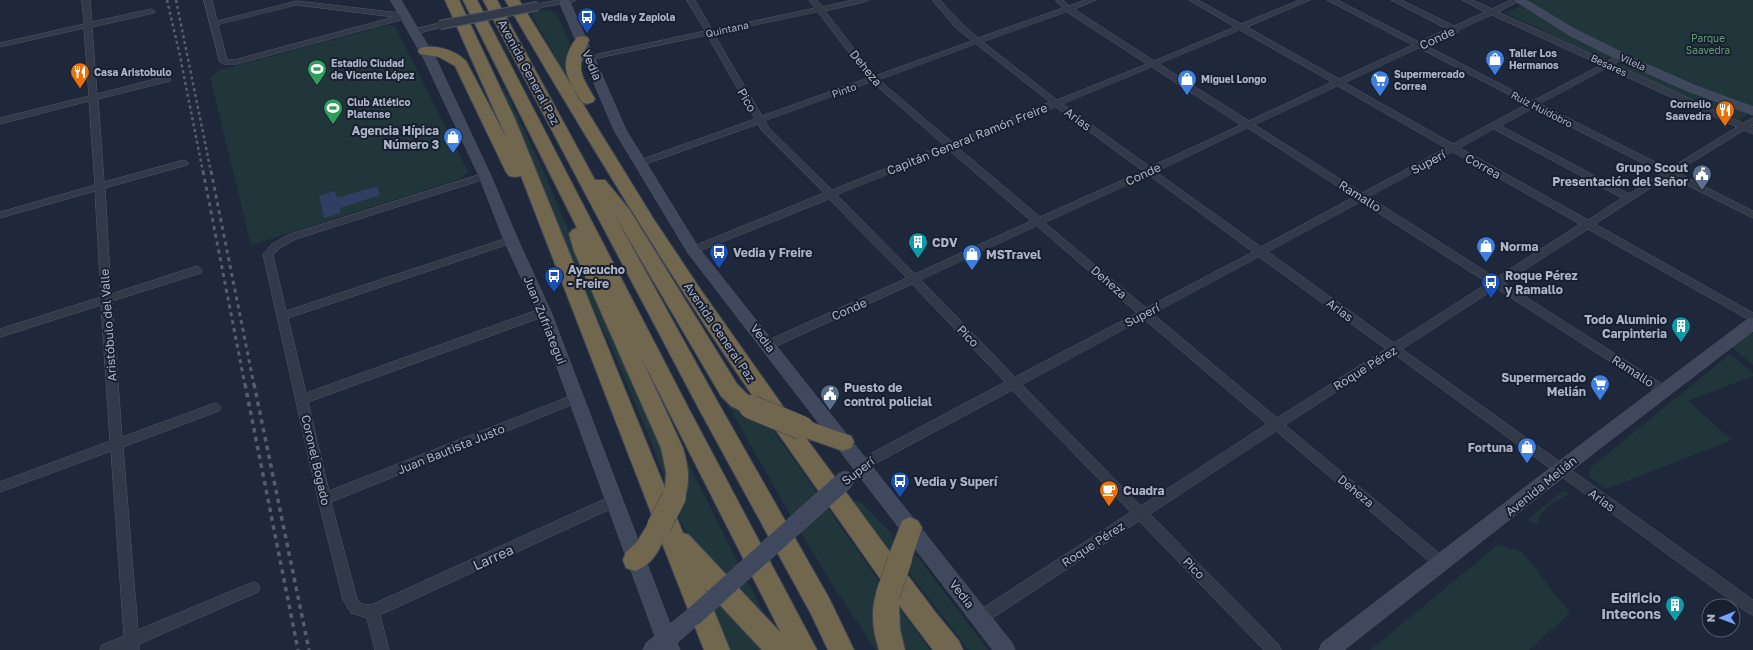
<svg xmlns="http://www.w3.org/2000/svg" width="1753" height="650" viewBox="0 0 1753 650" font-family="'Golos Text',sans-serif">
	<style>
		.green { fill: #20363b }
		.water { fill: #2f3f61 }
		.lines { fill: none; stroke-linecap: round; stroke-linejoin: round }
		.street-casing { stroke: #505768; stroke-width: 1 }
		.secondary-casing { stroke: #505768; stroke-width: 1 }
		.highway-casing { stroke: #3d4455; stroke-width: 2 }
		.street { fill: #323a4a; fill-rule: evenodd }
		.secondary { fill: #40485e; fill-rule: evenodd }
		.highway { fill: #71674e; fill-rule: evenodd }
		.rail-far2 { stroke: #545d72; stroke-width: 2.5; stroke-dasharray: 3 3; stroke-linecap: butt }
		.rail-far1 { stroke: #545d72; stroke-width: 3; stroke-dasharray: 4 4; stroke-linecap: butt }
		.rail { stroke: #545d72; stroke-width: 3.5; stroke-dasharray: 4.5 4.5; stroke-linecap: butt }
		.street-bridge-casing { stroke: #505768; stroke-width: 10; stroke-linecap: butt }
		.secondary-bridge-casing { stroke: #505768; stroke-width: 19; stroke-linecap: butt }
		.highway-bridge-casing { stroke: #3d4455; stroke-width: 25; stroke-linecap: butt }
		.street-bridge { stroke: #323a4a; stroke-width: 8 }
		.secondary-bridge { stroke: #40485e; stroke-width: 18 }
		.highway-bridge { stroke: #71674e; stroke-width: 24 }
		.labels { text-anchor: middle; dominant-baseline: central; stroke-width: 4; stroke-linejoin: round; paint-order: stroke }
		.far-poi-label { font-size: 10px; font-weight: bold; fill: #adb4c7; stroke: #181f2f; text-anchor: start }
		.far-street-label { font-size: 10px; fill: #adb4c7; stroke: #181f2f }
		.far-park-label { font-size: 10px; fill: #629a74; stroke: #181f2f }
		.street-label { font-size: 12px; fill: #adb4c7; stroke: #181f2f }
		.poi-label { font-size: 12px; font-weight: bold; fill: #adb4c7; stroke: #181f2f; text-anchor: start }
		.near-street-label { font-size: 14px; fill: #adb4c7; stroke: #181f2f }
		.near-poi-label { font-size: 14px; font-weight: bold; fill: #adb4c7; stroke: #181f2f; text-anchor: end }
	</style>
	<rect width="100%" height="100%" fill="#1e283a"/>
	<path class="green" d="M1526,0H1753V108L1704,90L1597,42Z
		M1521,6L1572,36L1613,56L1603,59L1506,13Z
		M539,10L551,11L557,15L571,45L566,64L567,74L600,132L599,133L530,12Z
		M388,25L395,26L468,172L460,179L251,245L210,77L220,70Z
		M1626,62L1749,113L1740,120L1618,66Z
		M502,88H504L543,170L654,430L668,468V487L648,434L613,351L586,294Z
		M1753,332V365L1732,347Z
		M1730,354L1753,373V376L1688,401L1732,440L1606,489L1590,477L1591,467Z
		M715,382L766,420L883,587L882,650H876L830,581L789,513Z
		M681,449L767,620L694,545L681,522L676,510Z
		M1564,490L1569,494C1553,501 1541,508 1537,525L1528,519Z
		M850,499L862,503L891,533L894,542L893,553Z
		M1498,545L1522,552L1570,613L1529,650H1370Z
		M912,555L917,556L988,650H969L906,569Z
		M707,587L769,650H731L704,590Z
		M896,603L930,650H902Z"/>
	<path class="water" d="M377,186L380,195L340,208L341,213L324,218L319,196L335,191L337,198Z"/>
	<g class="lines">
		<g class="street-casing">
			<path id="street" d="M82,0H90L92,22L151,9L155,11L154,13L92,27L97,94L167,76L171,79L170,81L98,99L104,182L184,160L189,163L187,165L105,188L111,294L197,266L202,270L201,273L112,301L122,437L215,403L219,405L221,408L219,411L123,447L138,630L253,582L258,584L260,588L258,592L139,644V650H100L102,645L124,636L111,451L0,492V482L110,441L101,305L0,337V329L101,297L95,191L0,218V212L95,185L89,101L0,124V118L89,96L84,28L0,47V43L84,24Z
				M204,0H212L217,21L297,1L400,13L409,16L408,18L237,64H224L220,62ZM297,5L394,17L234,60H227L218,25Z
				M559,0H576L572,2L538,8L534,6L538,4Z
				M687,0H695L712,30L815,8L809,0H817L822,7L853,0H868L864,2L825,11L875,76L972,41L956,28L932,0H940L962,24L978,38L1063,8L1055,0H1063L1069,6L1085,0H1096L1074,9L1154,61L1235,27L1189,0H1198L1241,24L1300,0H1310L1247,27L1339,79L1413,45L1327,0H1337L1419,42L1447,29L1391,0H1401L1454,26L1485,12L1462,0H1472L1492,9L1511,0H1521L1498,12L1607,61L1618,55H1624V59L1614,64L1743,123L1753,118V125L1750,126L1753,128V134L1744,130L1676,172L1753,211V218L1669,176L1595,224L1753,313V322L1588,229L1504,283L1667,387L1669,390L1667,393L1663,395L1659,393L1496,288L1402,349L1753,600V615L1748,613L1394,354L1285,425L1446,559L1448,563L1446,567L1441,569L1436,567L1276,431L1150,514L1279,645L1281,650H1264L1139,521L985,623L980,625L975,623L973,618L975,613L1131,512L1012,390L880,461C873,466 866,474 858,471L856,467L858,463L872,453L1005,382L912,284L772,348H764L762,345L764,342L907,278L829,199L697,252H689L688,250L689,248L824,193L762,131L758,124L643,165H637L635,163L637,161L755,119L707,35L589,60L585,58L589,56L705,31ZM818,12L868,78L762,116L714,34ZM1067,12L1147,64L1057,100L983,42ZM1492,15L1601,65L1533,101L1425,45L1458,32L1459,30ZM1240,30L1332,82L1249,121L1159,64ZM976,44L1050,102L952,142L879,80ZM1419,48L1527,104L1453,144L1345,83ZM1152,67L1241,125L1150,167L1063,104ZM1607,68L1737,127L1669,169L1540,104ZM872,82L944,145L832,190L769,128L765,121ZM1338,86L1446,148L1362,193L1255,125ZM1056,107L1143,171L1040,217L957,147ZM1534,108L1662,173L1629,194L1501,126ZM1248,128L1354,197L1261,247L1156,172ZM1494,129L1622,198L1588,220L1460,148ZM949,150L1031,221L915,274L837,195ZM1453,152L1580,224L1496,278L1369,197ZM1149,175L1253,252L1146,308L1045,223ZM1361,202L1488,283L1394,343L1268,252ZM1037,226L1137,313L1015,377L921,280ZM1259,257L1386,349L1277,418L1153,314ZM1144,319L1267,424L1141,506L1022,385Z
				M440,23L444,25L443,27L415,34L411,32L412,30Z
				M485,173L488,174L490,176L488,178L296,239L280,248L273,255L286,311L507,238L511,237L516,240L515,242L288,318L306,393L540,309H548L549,312L548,315L308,402L329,491L573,395L577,393L581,395L583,398L581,401L331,502L357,599L362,604L371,605L609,497L614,495L619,497L620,501L619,505L380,615L389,650H375L367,618L351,613L343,600L318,499L263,254L272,244L288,235Z"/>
		</g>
		<g class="secondary-casing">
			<path id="secondary" d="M391,0H401L437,61L491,176L518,240L551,312L670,624L686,611L693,608L700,611L703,617L700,623L677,643L680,650H643L646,643L655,636L537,312L504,240L479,176L425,61Z
				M559,0H569L626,130L698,247L1012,643L1015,650H993L688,253L614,130Z
				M1514,0H1526L1578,31L1637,60L1696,86L1753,107V115L1688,91L1629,65L1571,36Z
				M1753,318V331L1599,449L1344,650H1319L1322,643L1587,440L1748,319Z"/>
		</g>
		<g class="highway-casing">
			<path id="highway" d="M445,0H459L515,119L665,488L666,472L661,448L574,251L569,234L572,230L577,228L463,0H477L690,411L817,650H762L705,589L730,650H704L662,543C656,556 649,566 635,571L626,568L623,560L626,552L637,542L651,519L653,518L521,176L515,177L509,176L506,172L455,66L439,57L420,54L418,51L420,48C435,44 455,50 466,61L507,139ZM641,357L781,633L689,535L683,533L672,506L682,504C691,485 689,468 683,448Z
				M483,0H497L595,180H605L629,209L737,384L747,394L754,398C665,269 584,135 505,0H519L653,218L701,290L794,422L802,419L851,436L854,442L851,448L843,451L806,438L890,552L902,521L910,517L918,521L922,528L909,567L903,569L936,613L959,641L963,650H933L899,605L900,629L905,650H879C872,629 870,606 879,586L884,584L761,409L759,413L751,416L731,406L721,396L614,214L716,399L829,598L854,650H828L811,614L700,411Z
				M582,36L587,37L589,40C576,70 579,72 595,99L593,102L587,104L581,102L579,99C565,74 559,63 577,37Z"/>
		</g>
		<use href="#street" class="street"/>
		<use href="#secondary" class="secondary"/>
		<use href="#highway" class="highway"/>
		<path class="rail-far2" d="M167,0L180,56L203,172
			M176,0L211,172"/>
		<path class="rail-far1" d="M203,171L245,385
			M211,171L254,385"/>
		<path class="rail" d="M245,384L298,650
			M254,384L309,650"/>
		<g class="street-bridge-casing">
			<path id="street-bridge" d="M440,25L538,6"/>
		</g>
		<g class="secondary-bridge-casing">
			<path id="secondary-bridge" d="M693,617L845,480"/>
		</g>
		<g class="highway-bridge-casing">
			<path id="highway-bridge" d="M751,407L802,428
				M659,526L674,497
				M888,594L900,559"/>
		</g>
		<use href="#street-bridge" class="street-bridge"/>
		<use href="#secondary-bridge" class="secondary-bridge"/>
		<use href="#highway-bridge" class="highway-bridge"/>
	</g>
	<defs>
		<g id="bus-pin" transform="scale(1)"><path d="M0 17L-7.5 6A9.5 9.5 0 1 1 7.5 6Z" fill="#1a4fb4" stroke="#181f2f"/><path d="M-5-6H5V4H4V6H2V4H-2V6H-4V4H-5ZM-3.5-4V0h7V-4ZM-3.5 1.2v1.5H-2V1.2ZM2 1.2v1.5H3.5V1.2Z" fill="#fff"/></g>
		<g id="shop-pin" transform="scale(1)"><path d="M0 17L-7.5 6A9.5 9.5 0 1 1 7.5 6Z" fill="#3f7fe0" stroke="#181f2f"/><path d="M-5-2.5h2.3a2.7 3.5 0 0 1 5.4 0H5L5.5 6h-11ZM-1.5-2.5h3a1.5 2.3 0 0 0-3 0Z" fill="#fff"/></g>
		<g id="stadium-pin" transform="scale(1)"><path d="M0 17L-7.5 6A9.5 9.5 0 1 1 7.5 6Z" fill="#2e9e5b" stroke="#181f2f"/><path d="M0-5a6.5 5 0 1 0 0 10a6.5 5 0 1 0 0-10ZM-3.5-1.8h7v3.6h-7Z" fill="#fff"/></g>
		<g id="restaurant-pin" transform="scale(1)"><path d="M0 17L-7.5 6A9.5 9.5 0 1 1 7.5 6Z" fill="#e8710a" stroke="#181f2f"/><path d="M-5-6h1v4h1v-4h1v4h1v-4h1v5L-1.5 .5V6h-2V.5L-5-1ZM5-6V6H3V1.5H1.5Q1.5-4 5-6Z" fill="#fff"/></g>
		<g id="supermarket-pin" transform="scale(1)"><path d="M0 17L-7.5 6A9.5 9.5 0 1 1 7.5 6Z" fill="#3f7fe0" stroke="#181f2f"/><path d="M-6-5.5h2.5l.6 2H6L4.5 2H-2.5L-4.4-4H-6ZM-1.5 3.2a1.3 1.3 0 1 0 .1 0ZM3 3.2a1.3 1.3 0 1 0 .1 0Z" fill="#fff"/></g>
		<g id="civic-pin" transform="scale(1)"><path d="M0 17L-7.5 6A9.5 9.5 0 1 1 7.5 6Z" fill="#5c6f8a" stroke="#181f2f"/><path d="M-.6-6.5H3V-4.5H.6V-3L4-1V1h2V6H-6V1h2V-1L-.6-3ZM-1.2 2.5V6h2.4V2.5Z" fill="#fff"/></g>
		<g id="building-pin" transform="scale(1)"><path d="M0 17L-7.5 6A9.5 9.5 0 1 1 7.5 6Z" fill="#0f9aa8" stroke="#181f2f"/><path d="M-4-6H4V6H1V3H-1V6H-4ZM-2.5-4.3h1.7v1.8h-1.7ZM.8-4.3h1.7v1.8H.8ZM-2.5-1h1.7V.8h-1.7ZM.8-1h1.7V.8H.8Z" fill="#fff"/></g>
		<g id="cafe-pin" transform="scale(1)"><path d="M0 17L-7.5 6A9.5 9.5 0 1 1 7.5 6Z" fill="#e8710a" stroke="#181f2f"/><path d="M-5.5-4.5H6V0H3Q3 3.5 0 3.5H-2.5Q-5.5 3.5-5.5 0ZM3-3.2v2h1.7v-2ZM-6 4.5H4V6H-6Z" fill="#fff"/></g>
	</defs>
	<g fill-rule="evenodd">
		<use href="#bus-pin" x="587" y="17"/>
		<use href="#shop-pin" x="1495" y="59"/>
		<use href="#stadium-pin" x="317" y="69"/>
		<use href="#restaurant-pin" x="80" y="72"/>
		<use href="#shop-pin" x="1187" y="79"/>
		<use href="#supermarket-pin" x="1380" y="80"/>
		<use href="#stadium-pin" x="333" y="108"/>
		<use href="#restaurant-pin" x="1725" y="110"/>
		<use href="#shop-pin" x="453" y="137"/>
		<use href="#civic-pin" x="1702" y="174"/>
		<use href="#building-pin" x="918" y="242"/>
		<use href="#shop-pin" x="1486" y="246"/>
		<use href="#bus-pin" x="719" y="252"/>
		<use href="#shop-pin" x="972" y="254"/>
		<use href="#bus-pin" x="554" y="276"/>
		<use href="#bus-pin" x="1491" y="282"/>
		<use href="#building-pin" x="1681" y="326"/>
		<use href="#supermarket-pin" x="1600" y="384"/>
		<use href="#civic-pin" x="830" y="394"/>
		<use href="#shop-pin" x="1527" y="447"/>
		<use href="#bus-pin" x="900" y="481"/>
		<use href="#cafe-pin" x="1109" y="490"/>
		<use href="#building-pin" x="1675" y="605"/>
	</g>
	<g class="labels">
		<g class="far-poi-label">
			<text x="601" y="17">Vedia y Zapiola</text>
			<text x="1509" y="53">Taller Los<tspan x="1509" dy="12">Hermanos</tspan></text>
			<text x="331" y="63">Estadio Ciudad<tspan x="331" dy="12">de Vicente López</tspan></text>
			<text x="94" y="72">Casa Aristobulo</text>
			<text x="1394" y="74">Supermercado<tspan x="1394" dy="12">Correa</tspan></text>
			<text x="1201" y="79">Miguel Longo</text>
			<text x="347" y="102">Club Atlético<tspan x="347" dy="12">Platense</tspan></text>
			<text x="1711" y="104" text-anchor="end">Cornelio<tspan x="1711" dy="12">Saavedra</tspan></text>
		</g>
		<g class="far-street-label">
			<text transform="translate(727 29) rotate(-12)">Quintana</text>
			<text transform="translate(1633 62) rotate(24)">Vilela</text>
			<text transform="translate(1609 65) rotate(25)">Besares</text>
			<text transform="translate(844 90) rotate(-20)">Pinto</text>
			<text transform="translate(1542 109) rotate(27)">Ruiz Huidobro</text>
		</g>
		<g class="far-park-label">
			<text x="1708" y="38">Parque<tspan x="1708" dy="12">Saavedra</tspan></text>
		</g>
		<g class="street-label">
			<text transform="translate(1437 38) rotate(-25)">Conde</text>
			<text transform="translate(592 65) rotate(67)">Vedia</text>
			<text transform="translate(866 68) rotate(51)">Deheza</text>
			<text transform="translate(529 72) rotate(62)">Avenida General Paz</text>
			<text transform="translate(747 100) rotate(60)">Pico</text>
			<text transform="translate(1078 119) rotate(36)">Arias</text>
			<text transform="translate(967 139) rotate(-22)">Capitán General Ramón Freire</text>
			<text transform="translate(1428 162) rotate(-28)">Superí</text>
			<text transform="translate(1483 166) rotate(29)">Correa</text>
			<text transform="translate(1143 174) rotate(-25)">Conde</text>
			<text transform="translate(1360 196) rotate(32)">Ramallo</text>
			<text transform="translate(1109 282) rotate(41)">Deheza</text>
			<text transform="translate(849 309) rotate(-24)">Conde</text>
			<text transform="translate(1340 310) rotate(36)">Arias</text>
			<text transform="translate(1142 315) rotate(-27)">Superí</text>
			<text transform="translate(545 320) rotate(68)">Juan Zufriategui</text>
			<text transform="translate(108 325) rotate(-94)">Aristóbulo del Valle</text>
			<text transform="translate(720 332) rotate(56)">Avenida General Paz</text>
			<text transform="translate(968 336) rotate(46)">Pico</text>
			<text transform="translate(763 338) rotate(52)">Vedia</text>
			<text transform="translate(1365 368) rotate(-32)">Roque Pérez</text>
			<text transform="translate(1633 371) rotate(33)">Ramallo</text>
			<text transform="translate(451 449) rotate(-22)">Juan Bautista Justo</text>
			<text transform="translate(316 460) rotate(77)">Coronel Bogado</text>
			<text transform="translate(858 471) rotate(-37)">Superí</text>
			<text transform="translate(1541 486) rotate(-39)">Avenida Melián</text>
			<text transform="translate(1356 491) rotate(40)">Deheza</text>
			<text transform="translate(1602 500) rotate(36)">Arias</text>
			<text transform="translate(1093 544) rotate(-33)">Roque Pérez</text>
			<text transform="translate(1194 568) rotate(46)">Pico</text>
			<text transform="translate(962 594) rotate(52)">Vedia</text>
		</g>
		<g class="poi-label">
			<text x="439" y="130" text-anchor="end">Agencia Hípica<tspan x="439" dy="14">Número 3</tspan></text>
			<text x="1688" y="167" text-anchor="end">Grupo Scout<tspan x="1688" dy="14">Presentación del Señor</tspan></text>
			<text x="932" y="242">CDV</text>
			<text x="1500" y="246">Norma</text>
			<text x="733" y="252">Vedia y Freire</text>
			<text x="986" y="254">MSTravel</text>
			<text x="568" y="269">Ayacucho<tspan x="568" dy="14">- Freire</tspan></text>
			<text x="1505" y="275">Roque Pérez<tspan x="1505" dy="14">y Ramallo</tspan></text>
			<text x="1667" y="319" text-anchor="end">Todo Aluminio<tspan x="1667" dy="14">Carpinteria</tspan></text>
			<text x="1586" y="377" text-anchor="end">Supermercado<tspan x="1586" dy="14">Melián</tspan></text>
			<text x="844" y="387">Puesto de<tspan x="844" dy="14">control policial</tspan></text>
			<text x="1513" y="447" text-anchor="end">Fortuna</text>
			<text x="914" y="481">Vedia y Superí</text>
			<text x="1123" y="490">Cuadra</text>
		</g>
		<g class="near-street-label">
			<text transform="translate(493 557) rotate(-24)">Larrea</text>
		</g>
		<g class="near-poi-label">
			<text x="1661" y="597">Edificio<tspan x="1661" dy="16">Intecons</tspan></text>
		</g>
	</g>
	<g transform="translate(1721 618) rotate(269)"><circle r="19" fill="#181f2f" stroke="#545b6c"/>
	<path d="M0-3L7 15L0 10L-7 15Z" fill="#79a1ff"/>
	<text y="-6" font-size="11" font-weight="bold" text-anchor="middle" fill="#adb4c7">N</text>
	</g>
</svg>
